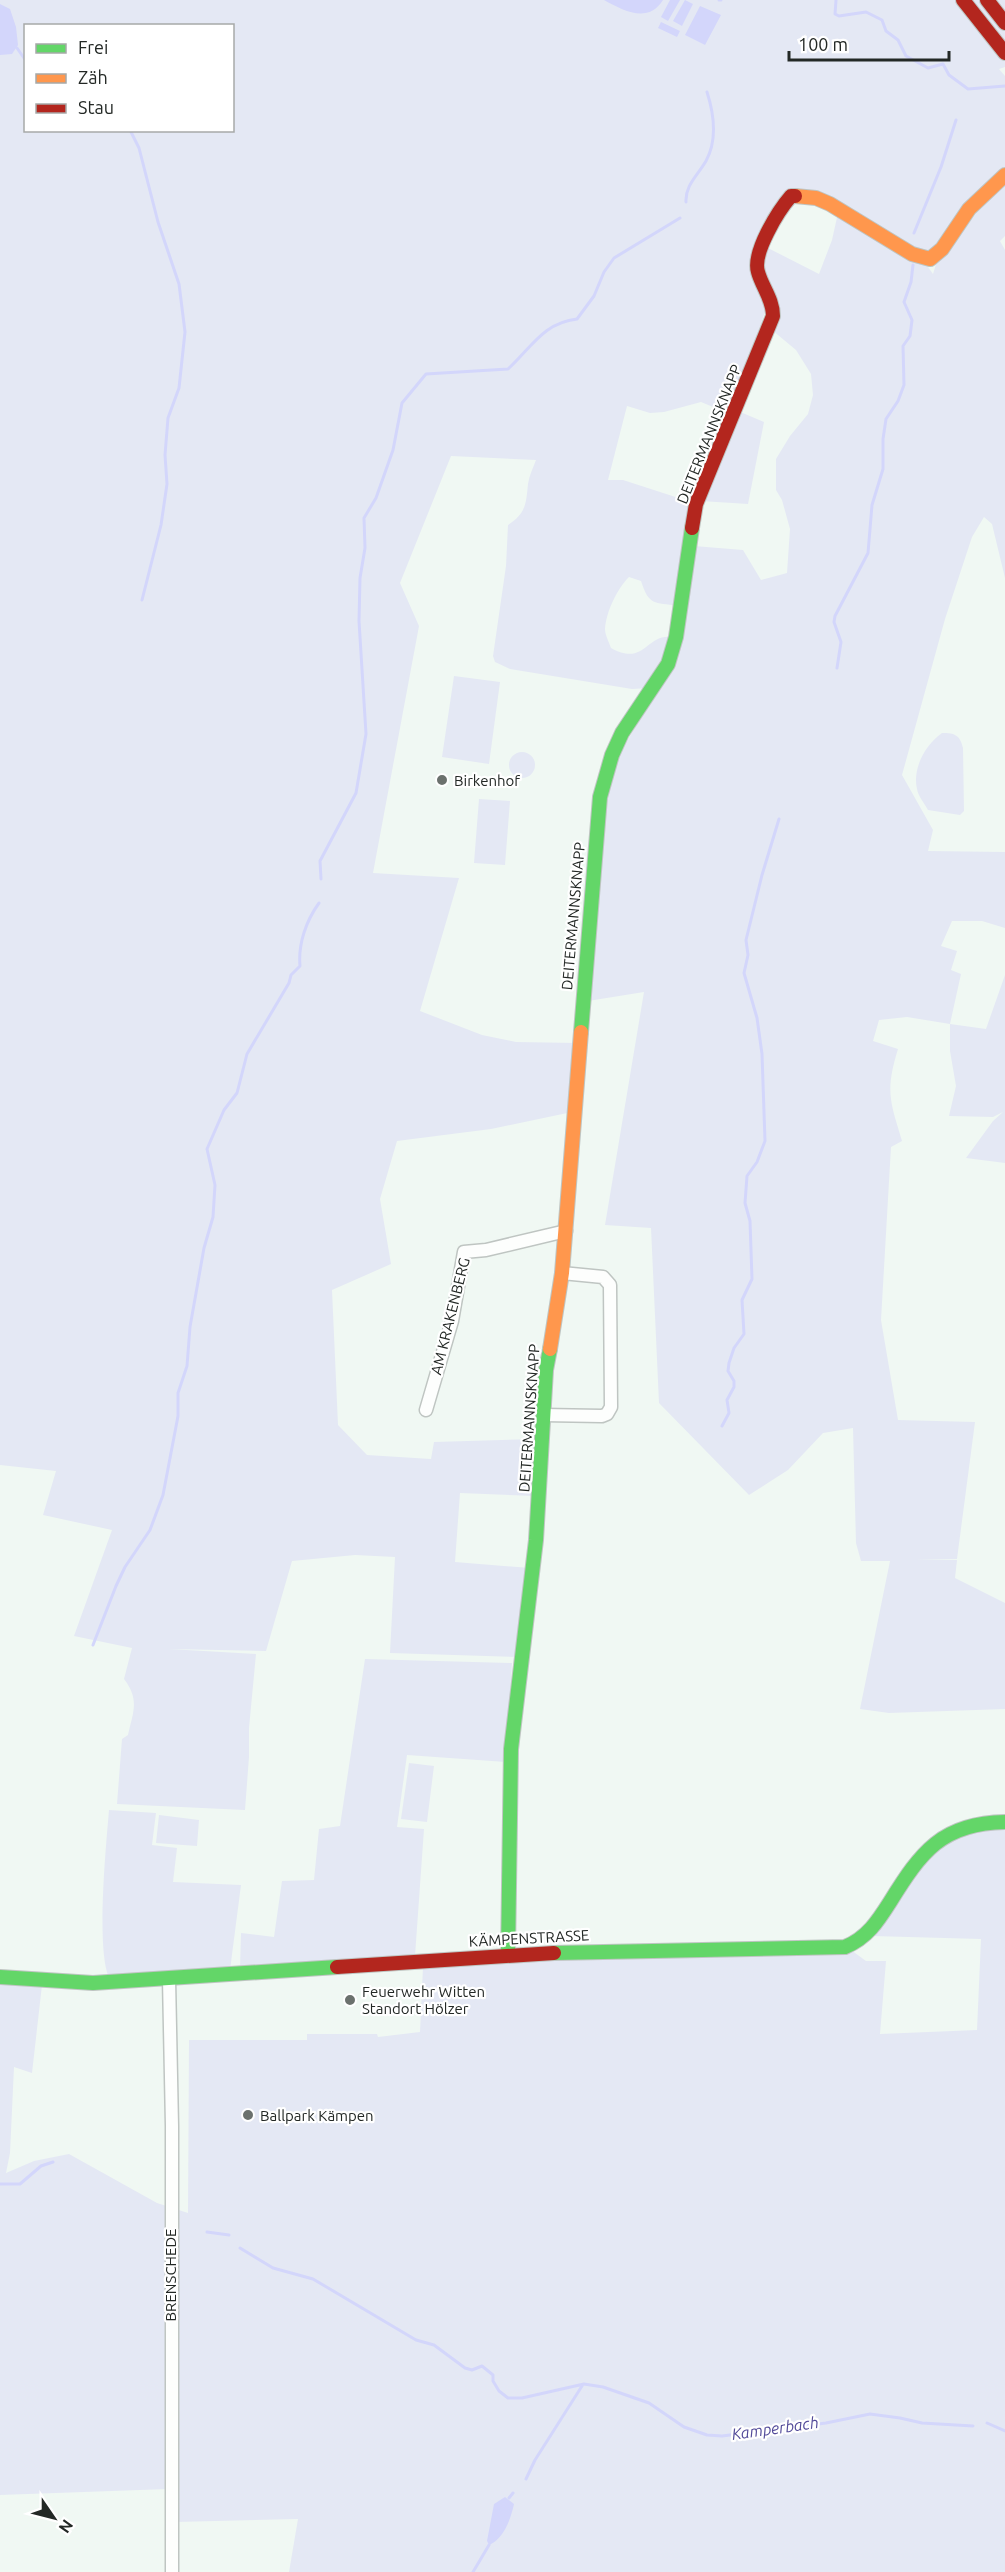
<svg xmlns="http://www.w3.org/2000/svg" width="1005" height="2572" viewBox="0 0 1005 2572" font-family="Ubuntu,sans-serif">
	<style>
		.green { fill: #e4e8f4; fill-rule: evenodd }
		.water { fill: #d3d6fb }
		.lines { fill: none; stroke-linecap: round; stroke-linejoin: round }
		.stream { stroke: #d3d6fb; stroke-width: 3 }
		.street-casing { stroke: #bfc5c2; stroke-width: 15 }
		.fast-casing { stroke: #bfc5c2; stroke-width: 16 }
		.slow-casing { stroke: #bfc5c2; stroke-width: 16 }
		.jam-casing { stroke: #bfc5c2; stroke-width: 16 }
		.street { stroke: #fdfefd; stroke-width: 12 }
		.fast { stroke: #63d668; stroke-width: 14 }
		.slow { stroke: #ff974d; stroke-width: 14 }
		.jam { stroke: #b3261e; stroke-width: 14 }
		.poi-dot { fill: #6b716d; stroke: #fff; stroke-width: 2 }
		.labels { text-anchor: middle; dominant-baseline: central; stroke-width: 4.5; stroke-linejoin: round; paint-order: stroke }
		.street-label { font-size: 15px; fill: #232825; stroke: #fff }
		.poi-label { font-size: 15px; fill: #232825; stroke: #fff; text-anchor: start }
		.water-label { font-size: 16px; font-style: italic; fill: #524a99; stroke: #fff }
	</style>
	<rect width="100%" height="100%" fill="#f0f8f3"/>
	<path class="green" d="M0,0H1005V67L999,69L1005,76V167L937,249L926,254L806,191L756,251L768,303L730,414L701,402L664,412L650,413L627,406L608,480H623L694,503L678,606C654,602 649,606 641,581L629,577C617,589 606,612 605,629C605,635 609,642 611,648C645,667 646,633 672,637L650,688L632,689L510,669L495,662L493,656L506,566L508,525C526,513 526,504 528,484C529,476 533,468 536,460L451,456L400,583L419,626L373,873L459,878L420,1011L482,1035L516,1042L578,1043L572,1112L491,1129L397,1141L380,1199L391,1264L332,1290L338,1425L367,1455L431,1459L434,1442L538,1439L535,1496L460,1493L455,1562L530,1568L519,1657L390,1653L395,1557L355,1555L292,1561L266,1651L169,1649L256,1654L249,1728V1757L245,1810L117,1804L122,1739L128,1735C133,1712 140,1700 124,1679L132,1648L74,1636L112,1530L43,1515L56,1471L0,1465ZM26,26H232V130H26Z
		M1005,178V236L1000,241L1005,250V578L992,524L984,517L972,537L945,619L902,775L933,830L928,851L1005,852V928L982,921H952L941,946L957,951L951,970L961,974L950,1024L986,1029L1005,975V1163L966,1158L993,1121L1003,1112L993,1117L949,1116L956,1086L950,1051V1024L907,1017L879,1020L873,1041L898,1049C885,1091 890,1101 902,1141L891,1147L881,1320L898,1420L975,1422L957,1559L916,1560H957L955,1578L1005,1603V1709L889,1713L860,1709L890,1561H861L856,1543L853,1428L823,1433L788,1470L749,1495L659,1403L651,1228L605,1225L644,992L588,1001L604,799L614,763L660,686L694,546L743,550L761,580L787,573L790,529L782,500L776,490V459L790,436L808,414L813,395L811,374L796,350L772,330L758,269L764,246L819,274L832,240L838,213L928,267L933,274L937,261Z
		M738,411L764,422L748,504L701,501Z
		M454,676L500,682L489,764L442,757Z
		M942,733C955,733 960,735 963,748L964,811L960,815L928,810C925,804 918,796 917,789C912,768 926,744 942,733Z
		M509 765a13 13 0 1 1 26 0a13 13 0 1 1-26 0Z
		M479,799L510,801L505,865L474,863Z
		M365,1659L512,1663L506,1762L407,1755L397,1827L424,1829L415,1956L240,1969L241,1933L274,1937L282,1881L314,1880L319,1829L340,1826Z
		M409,1763L434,1766L427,1822L401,1819Z
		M109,1810L156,1813L152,1845L177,1848L173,1882L241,1885L230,1970L109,1978C96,1949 106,1846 109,1810Z
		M159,1815L199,1820L197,1846L156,1843Z
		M1005,1828V2572H289L298,2519L175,2522L168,2489L0,2495V1981L42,1985L32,2073L14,2067L10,2153L6,2173L34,2161L69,2154L157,2203L188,2213L189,2040H307V2034H377L378,2037L420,2032L423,1967L443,1963L851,1950L866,1961H886L880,2034L977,2030L981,1939L872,1936L919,1865L959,1832Z"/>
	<path class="water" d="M604,0H663C648,24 624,11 604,0Z
		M670,0H680L668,21L661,17Z
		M685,0L693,4L682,26L673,21Z
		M0,4L10,9L16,27L18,45L12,54L0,55Z
		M700,6L721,15L705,45L685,35Z
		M661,22L680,31L677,37L658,28Z
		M505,2497L514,2504C511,2518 504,2539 489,2545L487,2541L494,2504Z"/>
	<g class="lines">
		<path class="stream" d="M719,0H721
			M836,0L835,14L839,16L866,12L882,20L886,31L898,40L906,56L928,68L943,64L949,75L968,89L1005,86
			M17,48L26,61
			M130,130L139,148L158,222L179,284L185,332L179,388L168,418L165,455L167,484L161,525L142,600
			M686,202C685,185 698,175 706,161C718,139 714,114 707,92
			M914,233L941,167L956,120
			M837,668L841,642L834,622L835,616L868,553L872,505L883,469V439L886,419L898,401L904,385L903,346L910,336L912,320L904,302L911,282L913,265
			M321,879L320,861L356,793L366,734L359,621L360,578L365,548L364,518L376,498L393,450L402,403L426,374L508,369C532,347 543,323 577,319L594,296L604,272L614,258L680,218
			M722,1426L729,1413L727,1400L734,1387V1381L728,1371L729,1363L734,1348L744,1334L742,1300L752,1279L750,1221L745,1203L747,1176L757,1162L765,1141L762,1054L757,1018L744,973L748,955L746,940L762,875L779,819
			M93,1645L116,1586L125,1567L150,1530L163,1495L178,1416V1393L187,1366L190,1327L204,1248L213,1217L215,1185L207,1149L224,1110L237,1093L247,1054L289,983L291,975L300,966C298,944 306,921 319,903
			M0,2184H20L41,2166L53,2162
			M207,2232L229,2235
			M240,2248L273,2268L313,2279L416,2340L434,2345L465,2368L472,2370L482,2366L493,2375V2381L499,2391L508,2398H522L584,2384L603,2387L649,2403L684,2427L707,2435L722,2436L826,2423L870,2414L900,2418L922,2423L973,2426
			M987,2423L1005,2431
			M526,2479L535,2460L582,2386
			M509,2498L513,2493
			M473,2572L489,2545"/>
		<g class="street-casing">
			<path id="street" d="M426,1410L452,1321L464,1252L486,1250L566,1231
				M543,1415L602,1416L607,1414L611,1407L610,1285L603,1277L562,1273
				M169,1979L172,2126V2572"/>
		</g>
		<g class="fast-casing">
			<path id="fast" d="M581,1032L600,797L612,755L622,733L668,664L676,637L692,528
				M554,1953L845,1947C867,1938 878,1921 890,1902C921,1852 942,1823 1005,1822
				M508,1955L511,1749L536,1540L546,1370L550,1349
				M0,1977L93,1983L337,1967"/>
		</g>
		<g class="slow-casing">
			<path id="slow" d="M795,196L816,198L830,204L912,254L930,259L942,249L969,209L1005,175
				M550,1349L562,1273L581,1032"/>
		</g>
		<g class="jam-casing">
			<path id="jam" d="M963,0L1005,53
				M987,0L1005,23
				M692,528L696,504L773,316C773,299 762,287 758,272C752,253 778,211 791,196H795
				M337,1967L554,1953"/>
		</g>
		<use href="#street" class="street"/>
		<use href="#fast" class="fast"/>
		<use href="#slow" class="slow"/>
		<use href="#jam" class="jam"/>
	</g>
	<g class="poi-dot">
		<circle cx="442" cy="780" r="6"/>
		<circle cx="350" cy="2000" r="6"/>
		<circle cx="248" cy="2115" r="6"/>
	</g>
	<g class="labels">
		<g class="street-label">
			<text transform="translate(709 434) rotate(-68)">DEITERMANNSKNAPP</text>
			<text transform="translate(573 916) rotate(-85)">DEITERMANNSKNAPP</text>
			<text transform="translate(450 1316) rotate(-76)">AM KRAKENBERG</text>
			<text transform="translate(529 1418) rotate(-86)">DEITERMANNSKNAPP</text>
			<text transform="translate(529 1938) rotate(-3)">KÄMPENSTRASSE</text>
			<text transform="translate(170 2275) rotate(-90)">BRENSCHEDE</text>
		</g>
		<g class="poi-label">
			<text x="454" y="780">Birkenhof</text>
			<text x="362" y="1991">Feuerwehr Witten<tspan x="362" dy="17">Standort Hölzer</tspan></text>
			<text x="260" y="2115">Ballpark Kämpen</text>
		</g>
		<g class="water-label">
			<text transform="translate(775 2428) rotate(-8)">Kamperbach</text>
		</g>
	</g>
	<rect x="24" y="24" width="210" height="108" fill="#ffffff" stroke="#a7a9a8" stroke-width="1.5"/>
	<rect x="36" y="44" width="30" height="9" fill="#63d668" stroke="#a7a9a8" stroke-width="1.5"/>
	<text x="78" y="54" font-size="18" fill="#232825">Frei</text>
	<rect x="36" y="74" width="30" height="9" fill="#ff974d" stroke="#a7a9a8" stroke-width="1.5"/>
	<text x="78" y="84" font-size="18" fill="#232825">Zäh</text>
	<rect x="36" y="104" width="30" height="9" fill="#b3261e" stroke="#a7a9a8" stroke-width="1.5"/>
	<text x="78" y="114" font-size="18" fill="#232825">Stau</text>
	<g transform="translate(54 2518) rotate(125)" stroke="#ffffff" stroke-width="4.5" paint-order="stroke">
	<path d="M0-4.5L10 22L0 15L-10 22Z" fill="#232825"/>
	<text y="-9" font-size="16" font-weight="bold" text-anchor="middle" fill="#232825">N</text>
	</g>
	<path d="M789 51v9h160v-9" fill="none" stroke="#232825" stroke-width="3"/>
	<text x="798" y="51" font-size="18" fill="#232825" stroke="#ffffff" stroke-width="4.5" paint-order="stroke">100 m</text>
</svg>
